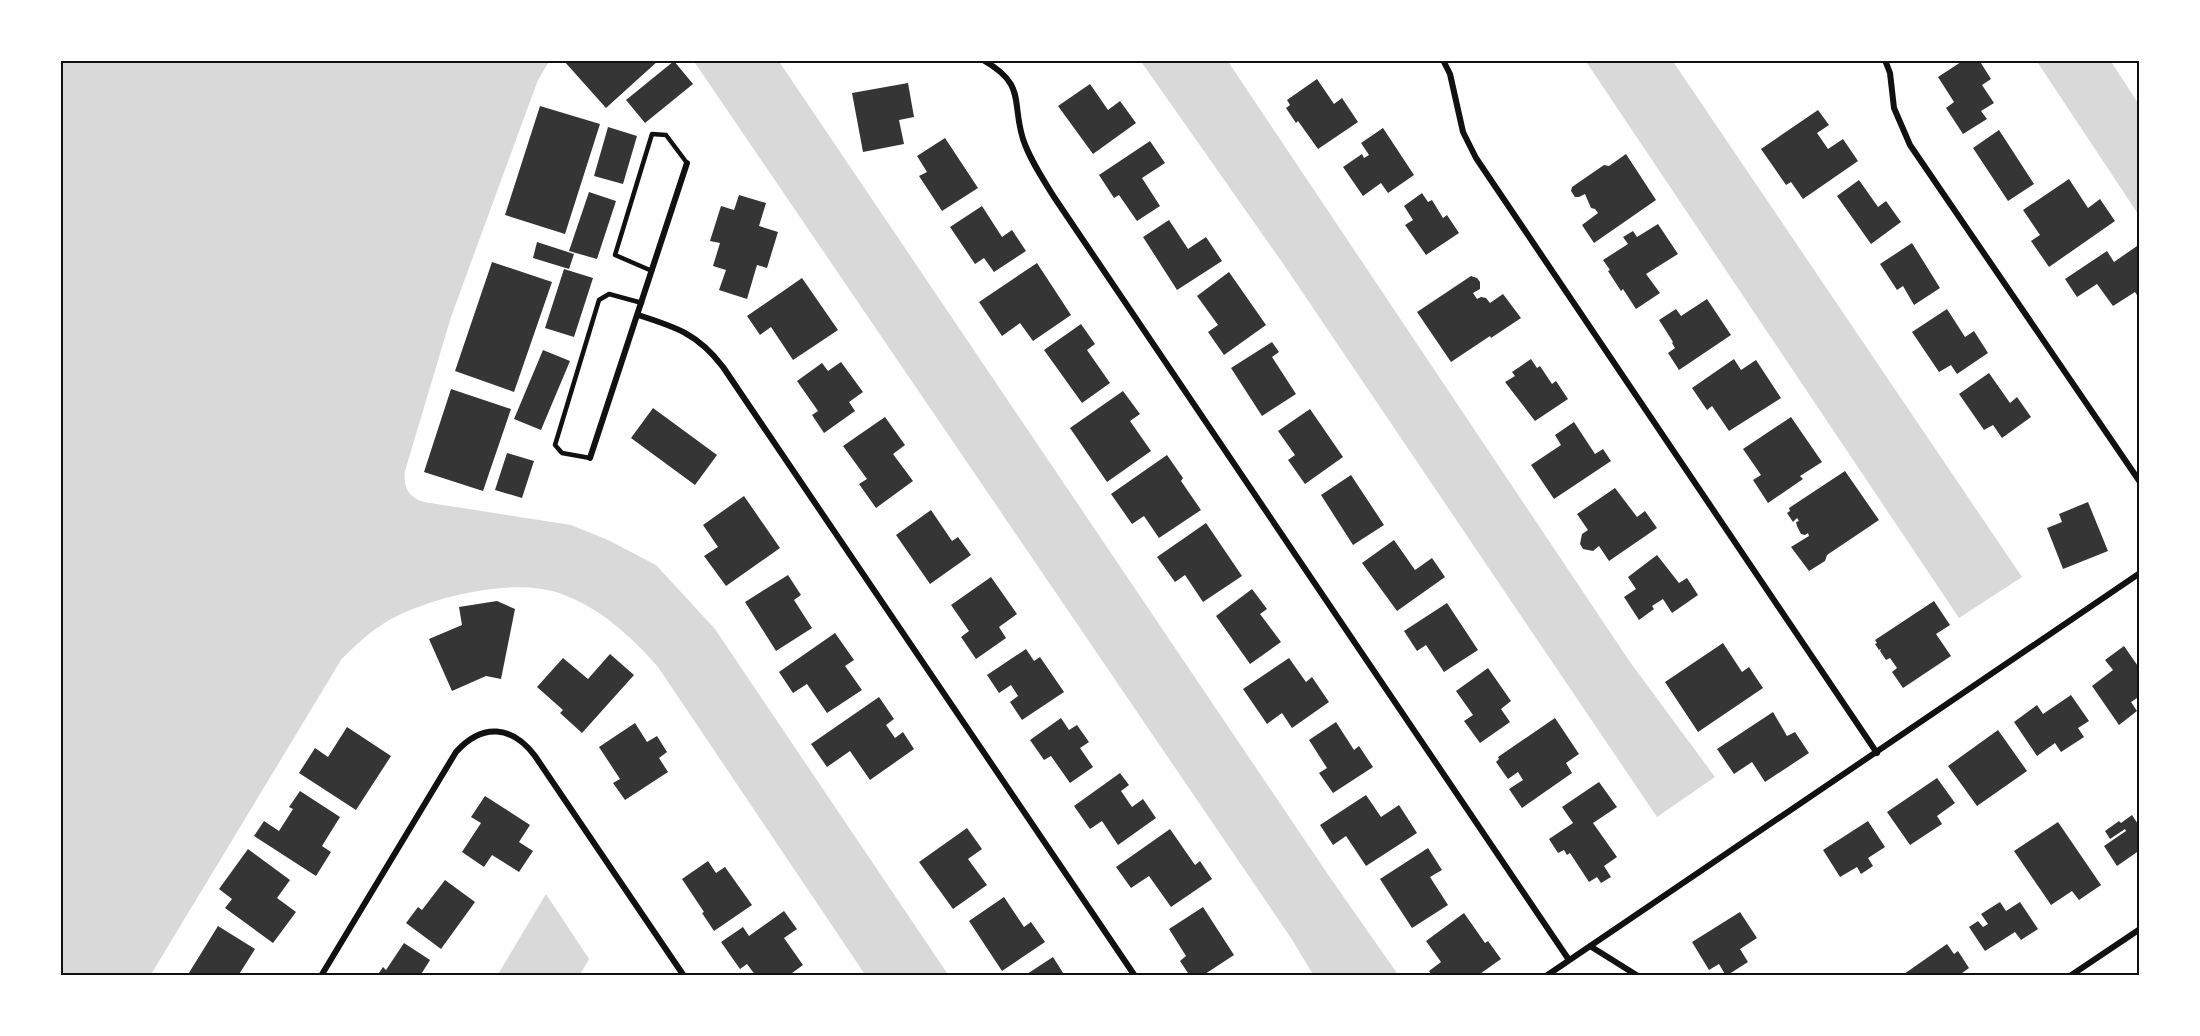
<svg xmlns="http://www.w3.org/2000/svg" width="2200" height="1036" viewBox="0 0 2200 1036" font-family="Barlow,sans-serif">
	<style>
		.water { fill: #d9d9d9 }
		.building { fill: #353535 }
		.lines { fill: none; stroke-linecap: round; stroke-linejoin: round }
		.service { stroke: #111; stroke-width: 4.5 }
		.minor { stroke: #111; stroke-width: 6 }
		.neatline { fill: none; stroke: #111; stroke-width: 2 }
	</style>
	<rect width="100%" height="100%" fill="#fff"/>
	<path class="water" d="M60,60H550L538,80L532,96L451,317L405,471C403,487 408,497 424,502L571,525L608,540L656,565L715,629L949,976H866L658,667C630,635 597,605 556,592C510,578 432,597 391,619C372,630 356,644 341,660L150,976H60Z
		M693,60H778L1329,876L1399,976H1314L1291,938Z
		M1140,60H1227L1630,662L1715,777L1657,817L1284,265Z
		M1585,60H1672L2022,577L1959,618Z
		M2036,60H2110L2140,106V217Z
		M546,894L589,959L579,976H497Z"/>
	<path class="building" d="M565,60H659L606,108L564,61Z
		M1964,60H1979L1991,79L1982,85L1994,103L1981,111L1987,119L1963,134L1946,108L1954,102L1938,77Z
		M674,61L693,84L645,123L626,100Z
		M1317,79L1334,104L1342,98L1358,122L1318,149L1298,121L1296,123L1286,108L1290,105L1287,100Z
		M908,83L914,117L899,120L904,144L863,152L852,93Z
		M1090,84L1108,110L1120,101L1136,123L1093,154L1058,106Z
		M540,106L600,124L565,234L505,215Z
		M1818,110L1829,125L1817,133L1828,149L1843,139L1858,161L1803,199L1791,182L1786,185L1761,149Z
		M608,127L637,136L623,184L594,176Z
		M1383,128L1414,175L1388,193L1381,183L1363,196L1343,167L1362,154L1364,158L1369,155L1361,143Z
		M1999,130L2034,184L2008,201L1973,148Z
		M945,138L978,188L942,211L919,176L927,172L917,156Z
		M1150,141L1165,163L1142,178L1160,206L1137,221L1119,195L1114,198L1099,175Z
		M1626,154L1656,200L1594,243L1582,225L1598,213L1595,209L1591,208L1585,194L1579,197H1575L1571,191L1572,187L1604,165L1609,166Z
		M2069,179L2088,208L2100,199L2115,221L2049,267L2031,241L2040,235L2023,210Z
		M1859,180L1878,207L1886,201L1901,222L1871,244L1837,196Z
		M589,192L616,201L597,259L569,251Z
		M1422,193L1428,202L1432,200L1443,218L1447,215L1459,233L1426,255L1405,225L1413,220L1404,206Z
		M739,195L766,203L759,226L778,232L767,268L757,265L747,299L719,290L726,270L713,266L720,243L710,241L721,206L734,210Z
		M982,206L1002,237L1012,230L1026,251L994,272L984,258L975,264L950,227Z
		M1169,220L1188,249L1206,237L1222,261L1177,290L1143,237Z
		M1658,224L1678,254L1646,274L1660,293L1636,309L1623,289L1621,291L1608,271L1610,270L1603,260L1628,244L1623,237L1633,231L1637,237Z
		M537,242L574,254L569,269L533,258Z
		M1912,243L1940,288L1914,305L1903,286L1897,290L1880,264Z
		M2137,246L2140,251V300L2135,292L2113,306L2097,284L2077,297L2065,279L2107,251L2114,262Z
		M492,262L552,282L514,392L455,371Z
		M1037,263L1071,315L1033,341L1020,323L1002,336L979,302Z
		M564,269L593,278L574,337L545,328Z
		M1229,272L1266,325L1224,355L1208,332L1218,325L1197,296Z
		M1471,276L1477,278L1480,282V289L1473,293L1477,299L1481,297L1486,298L1490,303L1503,294L1521,318L1491,338L1490,336L1451,362L1417,312Z
		M802,278L838,330L793,360L771,327L760,335L747,316Z
		M1707,299L1731,335L1679,370L1668,353L1675,348L1672,343L1673,342L1659,320L1676,309L1681,316Z
		M1947,309L1965,337L1974,331L1988,353L1957,374L1951,365L1939,372L1912,332Z
		M1081,324L1095,344L1087,350L1110,383L1082,403L1044,350Z
		M1272,342L1279,352L1272,357L1296,394L1262,416L1231,368Z
		M543,350L570,361L541,430L514,419Z
		M1531,359L1537,368L1540,366L1552,384L1556,381L1568,399L1535,421L1505,382L1515,376L1512,372Z
		M1734,359L1741,370L1756,360L1781,398L1729,431L1712,406L1707,410L1692,388Z
		M841,362L863,392L849,402L855,411L824,433L812,415L818,411L797,381L822,363L828,371Z
		M1989,373L2010,403L2017,397L2031,417L2002,438L1993,425L1984,430L1959,394Z
		M451,389L511,409L483,491L424,472Z
		M1123,391L1140,414L1130,421L1151,451L1107,482L1070,428Z
		M653,408L717,455L695,485L631,438Z
		M1310,409L1343,457L1305,484L1288,460L1295,455L1278,431Z
		M885,417L905,445L893,454L913,481L876,508L859,484L867,479L843,446Z
		M1791,417L1822,462L1800,476L1803,479L1768,503L1753,480L1761,475L1743,449Z
		M1574,422L1595,454L1603,449L1611,461L1554,499L1531,465L1561,445L1555,435Z
		M507,453L534,461L522,498L495,490Z
		M1167,455L1183,478L1181,481L1201,510L1159,538L1144,516L1132,524L1111,494Z
		M1845,471L1879,520L1827,555L1825,561L1809,571L1791,547L1809,536L1808,533L1805,535L1801,534L1797,526L1796,522L1799,521L1797,518L1793,522L1787,513L1790,511L1789,508Z
		M1351,475L1384,525L1353,545L1321,495Z
		M1615,488L1637,517L1645,511L1657,528L1609,561L1599,546L1593,551L1583,549L1580,544L1582,534L1588,530L1577,514Z
		M744,496L780,548L726,586L704,556L718,547L703,525Z
		M2088,502L2108,551L2063,569L2047,528L2062,522L2059,514Z
		M931,510L952,541L958,537L971,555L930,584L896,535Z
		M1206,523L1242,576L1203,602L1185,575L1175,582L1157,557Z
		M1394,540L1415,570L1432,558L1445,577L1397,611L1362,563Z
		M1657,555L1679,583L1687,578L1698,595L1672,613L1663,599L1652,606L1654,609L1639,620L1624,597L1636,589L1628,577Z
		M788,575L801,595L794,600L812,628L776,651L745,602Z
		M991,577L1017,614L999,627L1006,638L976,659L961,637L969,631L951,605Z
		M1252,589L1267,609L1260,614L1281,642L1250,664L1216,616Z
		M497,601L515,609L501,679L486,676L452,691L429,639L462,625L459,607Z
		M1934,601L1950,625L1936,634L1951,656L1903,688L1892,672L1897,668L1890,658L1886,660L1880,651L1881,649L1879,650L1875,644L1877,643L1875,640Z
		M1447,603L1478,650L1444,672L1426,645L1417,651L1404,631Z
		M835,633L854,660L845,666L862,690L827,713L807,684L793,693L779,672Z
		M1723,643L1742,672L1749,667L1763,688L1698,732L1665,682Z
		M2124,646L2140,669V696L2131,702L2137,711L2119,725L2092,686L2113,670L2105,660Z
		M1026,649L1034,661L1040,657L1064,692L1022,720L1010,702L1018,696L1011,685L999,693L987,675Z
		M610,654L634,675L582,733L560,713L563,710L537,687L563,658L588,679Z
		M1289,658L1306,682L1312,677L1329,702L1292,728L1282,713L1267,724L1243,689Z
		M1488,668L1511,701L1501,709L1510,722L1480,743L1464,721L1473,715L1456,691Z
		M2071,695L2089,721L2078,728L2084,737L2061,752L2055,743L2037,756L2014,722L2037,705L2043,714Z
		M879,697L894,719L886,725L895,738L903,732L914,749L870,780L850,751L827,767L811,744Z
		M1773,712L1787,736L1795,732L1809,753L1765,782L1752,762L1734,774L1717,749Z
		M1061,718L1069,730L1077,725L1089,742L1080,748L1093,767L1070,783L1051,756L1044,760L1030,740Z
		M1555,718L1579,754L1566,763L1572,773L1522,808L1509,789L1523,780L1518,772L1508,779L1496,762L1499,759L1498,757Z
		M1336,722L1354,750L1359,746L1373,767L1333,793L1319,773L1327,768L1309,740Z
		M635,723L647,742L657,736L667,752L659,758L668,772L625,800L613,783L620,779L599,747Z
		M347,727L391,756L356,810L299,773L315,748L328,757Z
		M1998,730L2027,771L1977,806L1948,766Z
		M1120,773L1129,785L1121,791L1132,807L1143,799L1156,818L1118,845L1102,821L1090,829L1074,806Z
		M1937,778L1955,803L1937,816L1942,824L1910,845L1887,812Z
		M1599,782L1617,807L1593,823L1617,857L1604,866L1611,877L1601,883L1597,877L1589,882L1570,853L1567,855L1564,850L1558,853L1549,839L1573,823L1562,807Z
		M300,791L340,817L322,846L331,852L316,876L254,836L264,821L279,831L293,809L289,807Z
		M1366,795L1381,817L1399,805L1417,833L1366,866L1346,836L1333,845L1320,825Z
		M485,796L530,825L519,842L533,851L519,872L492,855L484,867L462,852L481,823L471,817Z
		M2132,815L2138,824L2140,822V850L2117,866L2104,846L2126,831L2125,829L2110,839L2105,831L2119,821L2121,823Z
		M1868,821L1885,847L1868,858L1873,866L1861,874L1857,867L1840,877L1823,850Z
		M2058,822L2101,885L2079,900L2072,891L2051,905L2014,851Z
		M967,828L982,849L968,859L987,885L953,909L919,862Z
		M1170,829L1195,865L1200,861L1212,879L1171,907L1149,876L1131,888L1116,867Z
		M1428,848L1442,870L1430,877L1448,905L1412,928L1380,879Z
		M248,849L290,880L277,898L296,912L273,943L225,908L232,899L219,889Z
		M708,861L716,873L725,867L752,905L714,931L702,913L704,912L682,879Z
		M445,880L475,902L441,949L406,923L418,907L422,910Z
		M1004,897L1024,927L1031,922L1045,942L1002,971L969,921Z
		M2000,902L2006,911L2020,902L2038,929L2021,940L2015,932L1985,951L1969,927L1978,921L1983,927L1988,924L1981,914Z
		M1203,907L1234,955L1202,976H1190L1180,961L1186,956L1169,929Z
		M784,911L797,929L784,938L803,965L788,976H756L747,964L740,969L721,942L743,927L749,936Z
		M1740,912L1757,938L1740,949L1748,962L1726,976L1719,964L1709,970L1692,942Z
		M1464,913L1485,943L1488,941L1501,959L1477,976H1432L1429,971L1441,962L1426,941Z
		M218,926L255,949L238,976H187Z
		M404,943L430,960L420,976H377L383,967L386,970Z
		M1947,944L1954,954L1958,951L1969,968L1958,976H1905L1904,974Z
		M1053,957L1065,976H1024Z"/>
	<g class="lines">
		<path class="service" d="M652,271L615,255L652,134L666,135L687,163
			M590,458L562,453L555,445L599,300L609,294L642,303"/>
		<path class="minor" d="M983,60C1027,85 1011,101 1023,139C1030,160 1043,179 1054,197L1569,960
			M1443,60L1450,74L1463,132L1476,158L1877,753
			M1885,60L1890,73L1894,108L1910,145L2140,482
			M638,315C676,327 698,334 723,367L1135,976
			M590,458L687,163
			M1590,946L1638,976
			M321,976L456,752C482,723 512,725 535,756L684,976
			M1546,976L2140,573
			M2070,976L2140,929"/>
	</g>
	<rect width="2200" height="1036" fill="none" stroke="#ffffff" stroke-width="123"/>
	<rect x="62" y="62" width="2076" height="912" class="neatline"/>
</svg>
